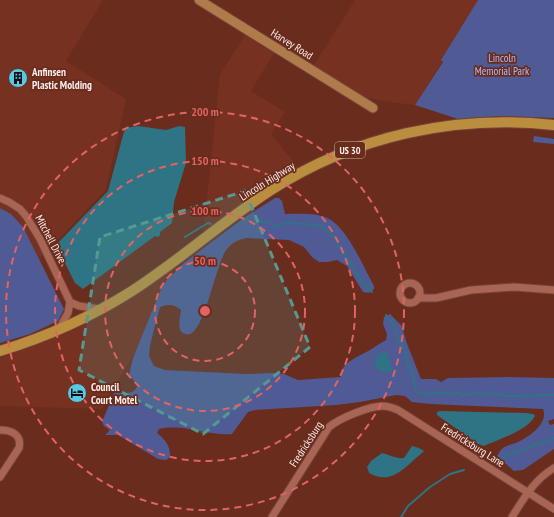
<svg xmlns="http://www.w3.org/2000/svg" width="554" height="517" viewBox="0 0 554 517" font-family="'PT Sans Narrow',sans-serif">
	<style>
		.built { fill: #763120 }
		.green { fill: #505a94 }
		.water { fill: #2e7484 }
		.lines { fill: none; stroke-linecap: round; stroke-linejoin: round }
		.stream { stroke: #2e7484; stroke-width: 2 }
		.street-casing { stroke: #75453a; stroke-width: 9 }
		.secondary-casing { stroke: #75453a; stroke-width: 11 }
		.primary-casing { stroke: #75453a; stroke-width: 12 }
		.street { stroke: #a86554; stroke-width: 7 }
		.secondary { stroke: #b17a4a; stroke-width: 9 }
		.primary { stroke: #bb8e3f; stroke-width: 10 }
		.marked { fill: #569993; fill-opacity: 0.2; stroke: #569993; stroke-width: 3; stroke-dasharray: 8 5; stroke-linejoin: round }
		.ring { fill: none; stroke: #e16362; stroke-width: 2; stroke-dasharray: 7 5 }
		.labels { text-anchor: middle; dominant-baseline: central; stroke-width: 3.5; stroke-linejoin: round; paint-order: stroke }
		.shield { fill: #692c1d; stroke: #d0b2ab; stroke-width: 1 }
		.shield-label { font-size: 10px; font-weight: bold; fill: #fcece8 }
		.street-label { font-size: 11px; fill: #fcece8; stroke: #692c1d }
		.park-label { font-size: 11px; fill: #b0bdfd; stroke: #692c1d }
		.poi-label { font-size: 11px; font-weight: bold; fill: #fcece8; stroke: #692c1d; text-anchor: start }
		.centre { fill: #e16362; stroke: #692c1d; stroke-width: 2 }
		.ring-label { font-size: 12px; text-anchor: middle; font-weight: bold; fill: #e16362; stroke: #692c1d; stroke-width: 3.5; stroke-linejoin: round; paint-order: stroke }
	</style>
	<rect width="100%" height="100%" fill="#692c1d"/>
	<path class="built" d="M0,0H103L66,61L126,99L106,190L54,244L39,259L23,227L11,214L0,208Z
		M355,0H482L415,105L397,103L367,98L310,71Z
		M245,35L274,53L251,91L285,112L271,134L299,168L203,235L220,74Z
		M174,266L172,288L102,409L0,406V358L65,333L96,317Z"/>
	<path class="green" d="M478,0H554V118L500,116L458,119L415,105L443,62L441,60Z
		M534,136L554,139V144L533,142Z
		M275,198H279L282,201L285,214C299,214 318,212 331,220C349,232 363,266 374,286V289L369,293L363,292L347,266L337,260L328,262H319L312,257L304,247L289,240L245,238L244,239C237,239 228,246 225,252C215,270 206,322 192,333C190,334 189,335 186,334C176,333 180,318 181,310C174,304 168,304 160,307L150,345L149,356L154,366L165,370L246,374L274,373L284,374L298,380L341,377C339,363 360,356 370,350C375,347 380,343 386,340L387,334L383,324L384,317L390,314L402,326L406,341L421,379H436L441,382L448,378L510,377L554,378V419L548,421L550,425L554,424V449L523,470L514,471L497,456C499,453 501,449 503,448C507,445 514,444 518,442C529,437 549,423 543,409L430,404L412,402L405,396L396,395L360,402L336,405L255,410L248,412L232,434C208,436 184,423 159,429L157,433C165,439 171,447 170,457L166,460L158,459L118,435H105L110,430L104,426L102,422L114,393C123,392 132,396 137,387L135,382L129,375L133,358L162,287L167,280L184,263L210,243L245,217Z
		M0,208L11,214L23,227L64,309L58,321L30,334L0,343Z"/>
	<path class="water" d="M138,126L166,130L179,126L185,127L186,163L174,202L172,223L160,232V235L158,237L155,236L83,289L75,283L56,245L108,191L125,128Z
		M384,352L387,353L390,366L393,369L391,372L379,371L375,365C375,358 377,355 384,352Z
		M440,411L526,413L533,414L535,416C527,431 499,439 484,446L478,444L437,415V412Z
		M412,446L419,448L424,451L423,452C405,467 392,486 369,473L367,467L371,461L382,453C390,455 397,459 404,458Z"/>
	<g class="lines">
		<path class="stream" d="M244,220L256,223L260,220L263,223L270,222L274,227L286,223L318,225L323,227L334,237L363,283L372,292
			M185,237L208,223L211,224
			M386,315L393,324L399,342L402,345L406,353L407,364L410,367L417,392C428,397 442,390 454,394L457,392L463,396C470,394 476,390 483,396L487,393L510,396L554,395
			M501,458L554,438
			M401,517L408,506L430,487L450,474L464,470"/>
		<g class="street-casing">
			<path id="street" d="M0,198L9,202L20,209L26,216L40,239L70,302L68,313L59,329
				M400 293a10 10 0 1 1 20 0a10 10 0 1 1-20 0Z
				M418,298H436L471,290L514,287L554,290
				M70,302L79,306L100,309
				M0,430C12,430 22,435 19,448L0,477
				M272,517L329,427C340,418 369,406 383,406C389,406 393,408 398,410L554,509
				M512,517C524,498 534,480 554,468"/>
		</g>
		<g class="secondary-casing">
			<path id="secondary" d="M199,0L373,108"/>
		</g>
		<g class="primary-casing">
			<path id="primary" d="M0,351C46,337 91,317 132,291C180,260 223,221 271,190C355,136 455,114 554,125"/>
		</g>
		<use href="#street" class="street"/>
		<use href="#secondary" class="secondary"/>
		<use href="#primary" class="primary"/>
	</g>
	<path class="marked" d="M245,191L310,347L203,434L79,370L100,237Z"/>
	<g class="ring">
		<circle cx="205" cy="311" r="50"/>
		<circle cx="205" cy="311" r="100"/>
		<circle cx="205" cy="311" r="150"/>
		<circle cx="205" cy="311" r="199"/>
	</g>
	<defs>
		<g id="building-disc" transform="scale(1)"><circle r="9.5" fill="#57c9e2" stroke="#692c1d"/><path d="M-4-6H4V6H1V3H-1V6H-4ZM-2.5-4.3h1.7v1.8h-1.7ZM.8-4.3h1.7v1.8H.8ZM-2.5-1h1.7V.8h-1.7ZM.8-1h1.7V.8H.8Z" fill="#111"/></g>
		<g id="hotel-disc" transform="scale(1)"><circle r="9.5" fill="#57c9e2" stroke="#692c1d"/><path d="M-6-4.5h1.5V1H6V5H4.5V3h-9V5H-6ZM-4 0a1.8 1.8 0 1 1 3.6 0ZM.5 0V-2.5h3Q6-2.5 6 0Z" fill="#111"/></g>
	</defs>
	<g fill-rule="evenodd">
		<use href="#building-disc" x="18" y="78"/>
		<use href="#hotel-disc" x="77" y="393"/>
	</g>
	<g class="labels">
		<rect class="shield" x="335" y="142" width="30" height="16" rx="3"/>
		<g class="shield-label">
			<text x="350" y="150">US 30</text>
		</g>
		<g class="street-label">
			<text transform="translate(292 44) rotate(32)">Harvey Road</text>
			<text transform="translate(267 181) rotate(-32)">Lincoln Highway</text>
			<text transform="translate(51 239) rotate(62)">Mitchell Drive</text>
			<text transform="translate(306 444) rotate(-57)">Fredricksburg</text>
			<text transform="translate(473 445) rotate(32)">Fredricksburg Lane</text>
		</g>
		<g class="park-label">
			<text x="502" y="58">Lincoln<tspan x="502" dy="13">Memorial Park</tspan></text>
		</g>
		<g class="poi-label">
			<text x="32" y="72">Anfinsen<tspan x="32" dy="13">Plastic Molding</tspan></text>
			<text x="91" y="387">Council<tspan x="91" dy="13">Court Motel</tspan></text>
		</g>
	</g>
	<circle cx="205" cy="311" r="6" class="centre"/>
	<g class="ring-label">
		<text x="205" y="116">200 m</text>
		<text x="205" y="165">150 m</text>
		<text x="205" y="215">100 m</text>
		<text x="205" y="265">50 m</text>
	</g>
</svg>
